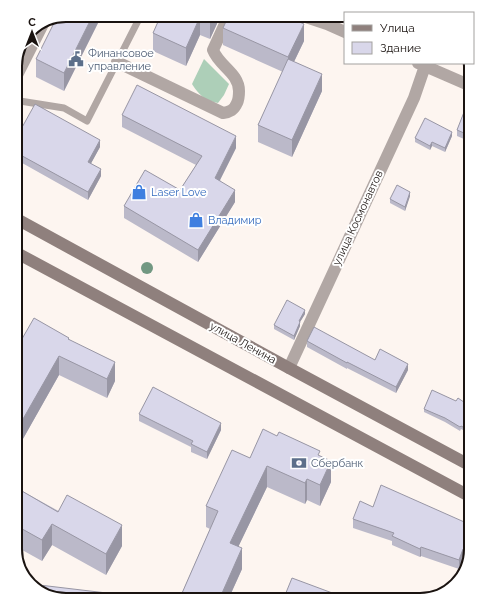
<svg xmlns="http://www.w3.org/2000/svg" width="486" height="615" viewBox="0 0 486 615" font-family="Raleway,sans-serif">
	<style>
		.green { fill: #adcfb8 }
		.lines { fill: none; stroke-linecap: round; stroke-linejoin: round }
		.service { stroke: #b1a7a4; stroke-width: 7 }
		.minor { stroke: #b1a7a4; stroke-width: 12 }
		.secondary { stroke: #8f807d; stroke-width: 12 }
		.tree { fill: #729882 }
		.wall { fill: #bbb9c9 }
		.shaded-wall { fill: #9896a4 }
		.building { fill: #d9d7ea; stroke: #9896a4 }
		.labels { text-anchor: middle; dominant-baseline: central; stroke-width: 4; stroke-linejoin: round; paint-order: stroke }
		.service-label { font-size: 11px; fill: #4e5e75; stroke: #fff; text-anchor: start }
		.shop-label { font-size: 11px; fill: #366cbe; stroke: #fff; text-anchor: start }
		.street-label { font-size: 11px; fill: #1a1310; stroke: #fff }
		.rim { fill: none; stroke: #1a1310; stroke-width: 2 }
	</style>
	<rect width="100%" height="100%" fill="#fdf5f0"/>
	<path class="green" d="M204,59L229,84L224,95L218,103C205,101 199,95 192,84Z"/>
	<g class="lines">
		<path class="service" d="M15,78L20,101
			M15,103L20,101L64,108L87,121L141,15"/>
		<path class="minor" d="M300,15L327,24L345,32
			M117,62L223,113C230,112 234,110 237,103C239,99 239,96 239,91C239,73 219,66 213,50L229,15
			M418,63L471,86
			M15,79L43,24
			M289,368L414,98L425,66"/>
		<path class="secondary" d="M15,218L289,368L471,466
			M15,252L471,497"/>
	</g>
	<circle class="tree" cx="147" cy="268" r="6"/>
	<path class="wall" d="M66,15H102L64,91L36,77V59Z
		M161,15H221L210,39L200,35L186,66L153,51V33Z
		M223,28L304,41L294,62L322,91L292,157L258,142V125L283,72L223,45Z
		M471,95V142L457,136V130L464,112V105Z
		M122,115L236,148L220,180L235,202L198,262L124,218V206L180,190L196,165L122,127Z
		M452,136L445,152L432,146L430,150L415,142V138Z
		M15,140L100,147L91,163L101,176L88,200L15,159Z
		M410,196L405,211L390,203V199Z
		M305,314L300,322V326L294,340L274,329V325Z
		M69,339L115,381L107,398L59,375L15,453V351Z
		M307,341L375,360L408,370L396,393L347,368V369L307,347Z
		M471,407V434L461,429L460,431L445,422L424,412V409Z
		M139,414L221,430L207,459L191,452V447L139,421Z
		M320,456L331,482L320,506L307,500L305,504L267,487L238,547L242,569L228,600H179L210,529L206,527V506L250,458Z
		M15,487L122,546L106,575L52,545L42,561L15,546Z
		M373,507L471,549L468,560L463,558L459,569L421,556L420,557L392,545V541L353,528V519Z"/>
	<path class="shaded-wall" d="M93,15H102L64,91V73Z
		M213,15H221L210,39V22Z
		M200,17V35L186,66V48Z
		M304,24V41L288,74V57Z
		M322,74V91L292,157V140Z
		M452,132V136L445,152V148Z
		M236,136V148L215,190V178Z
		M100,140V147L88,169V162Z
		M432,142V146L430,150V146Z
		M101,169V176L88,200V192Z
		M235,190V202L198,262V250Z
		M410,192V196L405,211V207Z
		M305,310V314L300,322V326L294,340V336L299,321Z
		M59,356V375L15,453V433Z
		M115,362V381L107,398V379Z
		M408,364V370L396,393V387Z
		M221,423V430L207,459V452Z
		M331,461V482L320,506V485Z
		M267,466V487L230,564V543Z
		M307,479V500L305,504V483Z
		M52,524V545L42,561V540Z
		M122,525V546L106,575V554Z
		M421,547V556L420,557V549Z
		M242,548V569L228,600H219Z
		M463,549V558L459,569V560Z"/>
	<path class="building" d="M66,15H93L64,73L36,59L56,19Z
		M161,15H213L210,22L200,17L186,48L153,33Z
		M229,15H284L304,24L288,57L223,28Z
		M288,59L322,74L292,140L258,125Z
		M137,85L236,136L215,178L235,190L198,250L124,206L145,170L180,190L202,156L122,115Z
		M469,95H471V136L457,130L466,107L464,105Z
		M35,104L100,140L88,162L101,169L88,192L15,152V140Z
		M425,118L452,132L445,148L432,142L430,146L415,138Z
		M397,185L410,192L405,207L390,199Z
		M287,300L305,310L299,321L300,322L294,336L274,325Z
		M34,318L69,338L68,339L115,362L107,379L59,356L15,433V351Z
		M314,327L375,360L380,349L408,364L396,387L347,362V363L307,341Z
		M153,387L221,423L207,452L191,444L193,441L139,414Z
		M432,390L456,401L458,398L471,407V431L461,426L460,427L445,418L424,409Z
		M263,429L277,436L279,432L320,451L318,455L331,461L320,485L307,479L305,483L267,466L230,543L242,548L219,600H179L218,511L206,506L232,450L250,458Z
		M381,485L471,525V549L470,552L463,549L459,560L421,547L420,549L392,536L394,533L353,519L360,501L373,507Z
		M15,487L58,512L67,495L122,525L106,554L52,524L42,540L15,525Z
		M292,578L335,594L333,600H283Z
		M31,584L132,596L134,600H63L40,593Z"/>
	<defs>
		<g id="civic-bare" transform="scale(1.2)"><path d="M-.6-6.5H3V-4.5H.6V-3L4-1V1h2V6H-6V1h2V-1L-.6-3ZM-1.2 2.5V6h2.4V2.5Z" fill="#5c6f8a" stroke="#fff" stroke-width="2.5" paint-order="stroke"/></g>
		<g id="shop-bare" transform="scale(1.2)"><path d="M-5-2.5h2.3a2.7 3.5 0 0 1 5.4 0H5L5.5 6h-11ZM-1.5-2.5h3a1.5 2.3 0 0 0-3 0Z" fill="#3f7fe0" stroke="#fff" stroke-width="2.5" paint-order="stroke"/></g>
		<g id="bank-bare" transform="scale(1.2)"><path d="M-6-4H6V4H-6ZM0-2.3a2.3 2.3 0 1 0 0 4.6a2.3 2.3 0 1 0 0-4.6Z" fill="#5c6f8a" stroke="#fff" stroke-width="2.5" paint-order="stroke"/></g>
	</defs>
	<g fill-rule="evenodd">
		<use href="#civic-bare" x="76" y="59"/>
		<use href="#shop-bare" x="139" y="192"/>
		<use href="#shop-bare" x="196" y="220"/>
		<use href="#bank-bare" x="299" y="463"/>
	</g>
	<g class="labels">
		<g class="service-label">
			<text x="88" y="53">Финансовое<tspan x="88" dy="13">управление</tspan></text>
			<text x="311" y="463">Сбербанк</text>
		</g>
		<g class="shop-label">
			<text x="151" y="192">Laser Love</text>
			<text x="208" y="220">Владимир</text>
		</g>
		<g class="street-label">
			<text transform="translate(358 218) rotate(-65)">улица Космонавтов</text>
			<text transform="translate(243 343) rotate(29)">улица Ленина</text>
		</g>
	</g>
	<path d="M0 0H486V615H0ZM66 22H420A44 44 0 0 1 464 66V549A44 44 0 0 1 420 593H66A44 44 0 0 1 22 549V66A44 44 0 0 1 66 22Z" fill="#fff" fill-rule="evenodd"/>
	<path class="rim" d="M66 22H420A44 44 0 0 1 464 66V549A44 44 0 0 1 420 593H66A44 44 0 0 1 22 549V66A44 44 0 0 1 66 22Z"/>
	<rect x="344" y="12" width="130" height="52" fill="#ffffff" stroke="#a3a19f"/>
	<rect x="352" y="25" width="20" height="6" fill="#8f807d" stroke="#a3a19f"/>
	<text x="380" y="32" font-size="12" fill="#1a1310">Улица</text>
	<rect x="352" y="42" width="20" height="12" fill="#d9d7ea" stroke="#a3a19f"/>
	<text x="380" y="52" font-size="12" fill="#1a1310">Здание</text>
	<g transform="translate(32 32)" stroke="#ffffff" stroke-width="3" paint-order="stroke">
	<path d="M0-3L7 15L0 10L-7 15Z" fill="#1a1310"/>
	<text y="-6" font-size="11" font-weight="bold" text-anchor="middle" fill="#1a1310">С</text>
	</g>
</svg>
